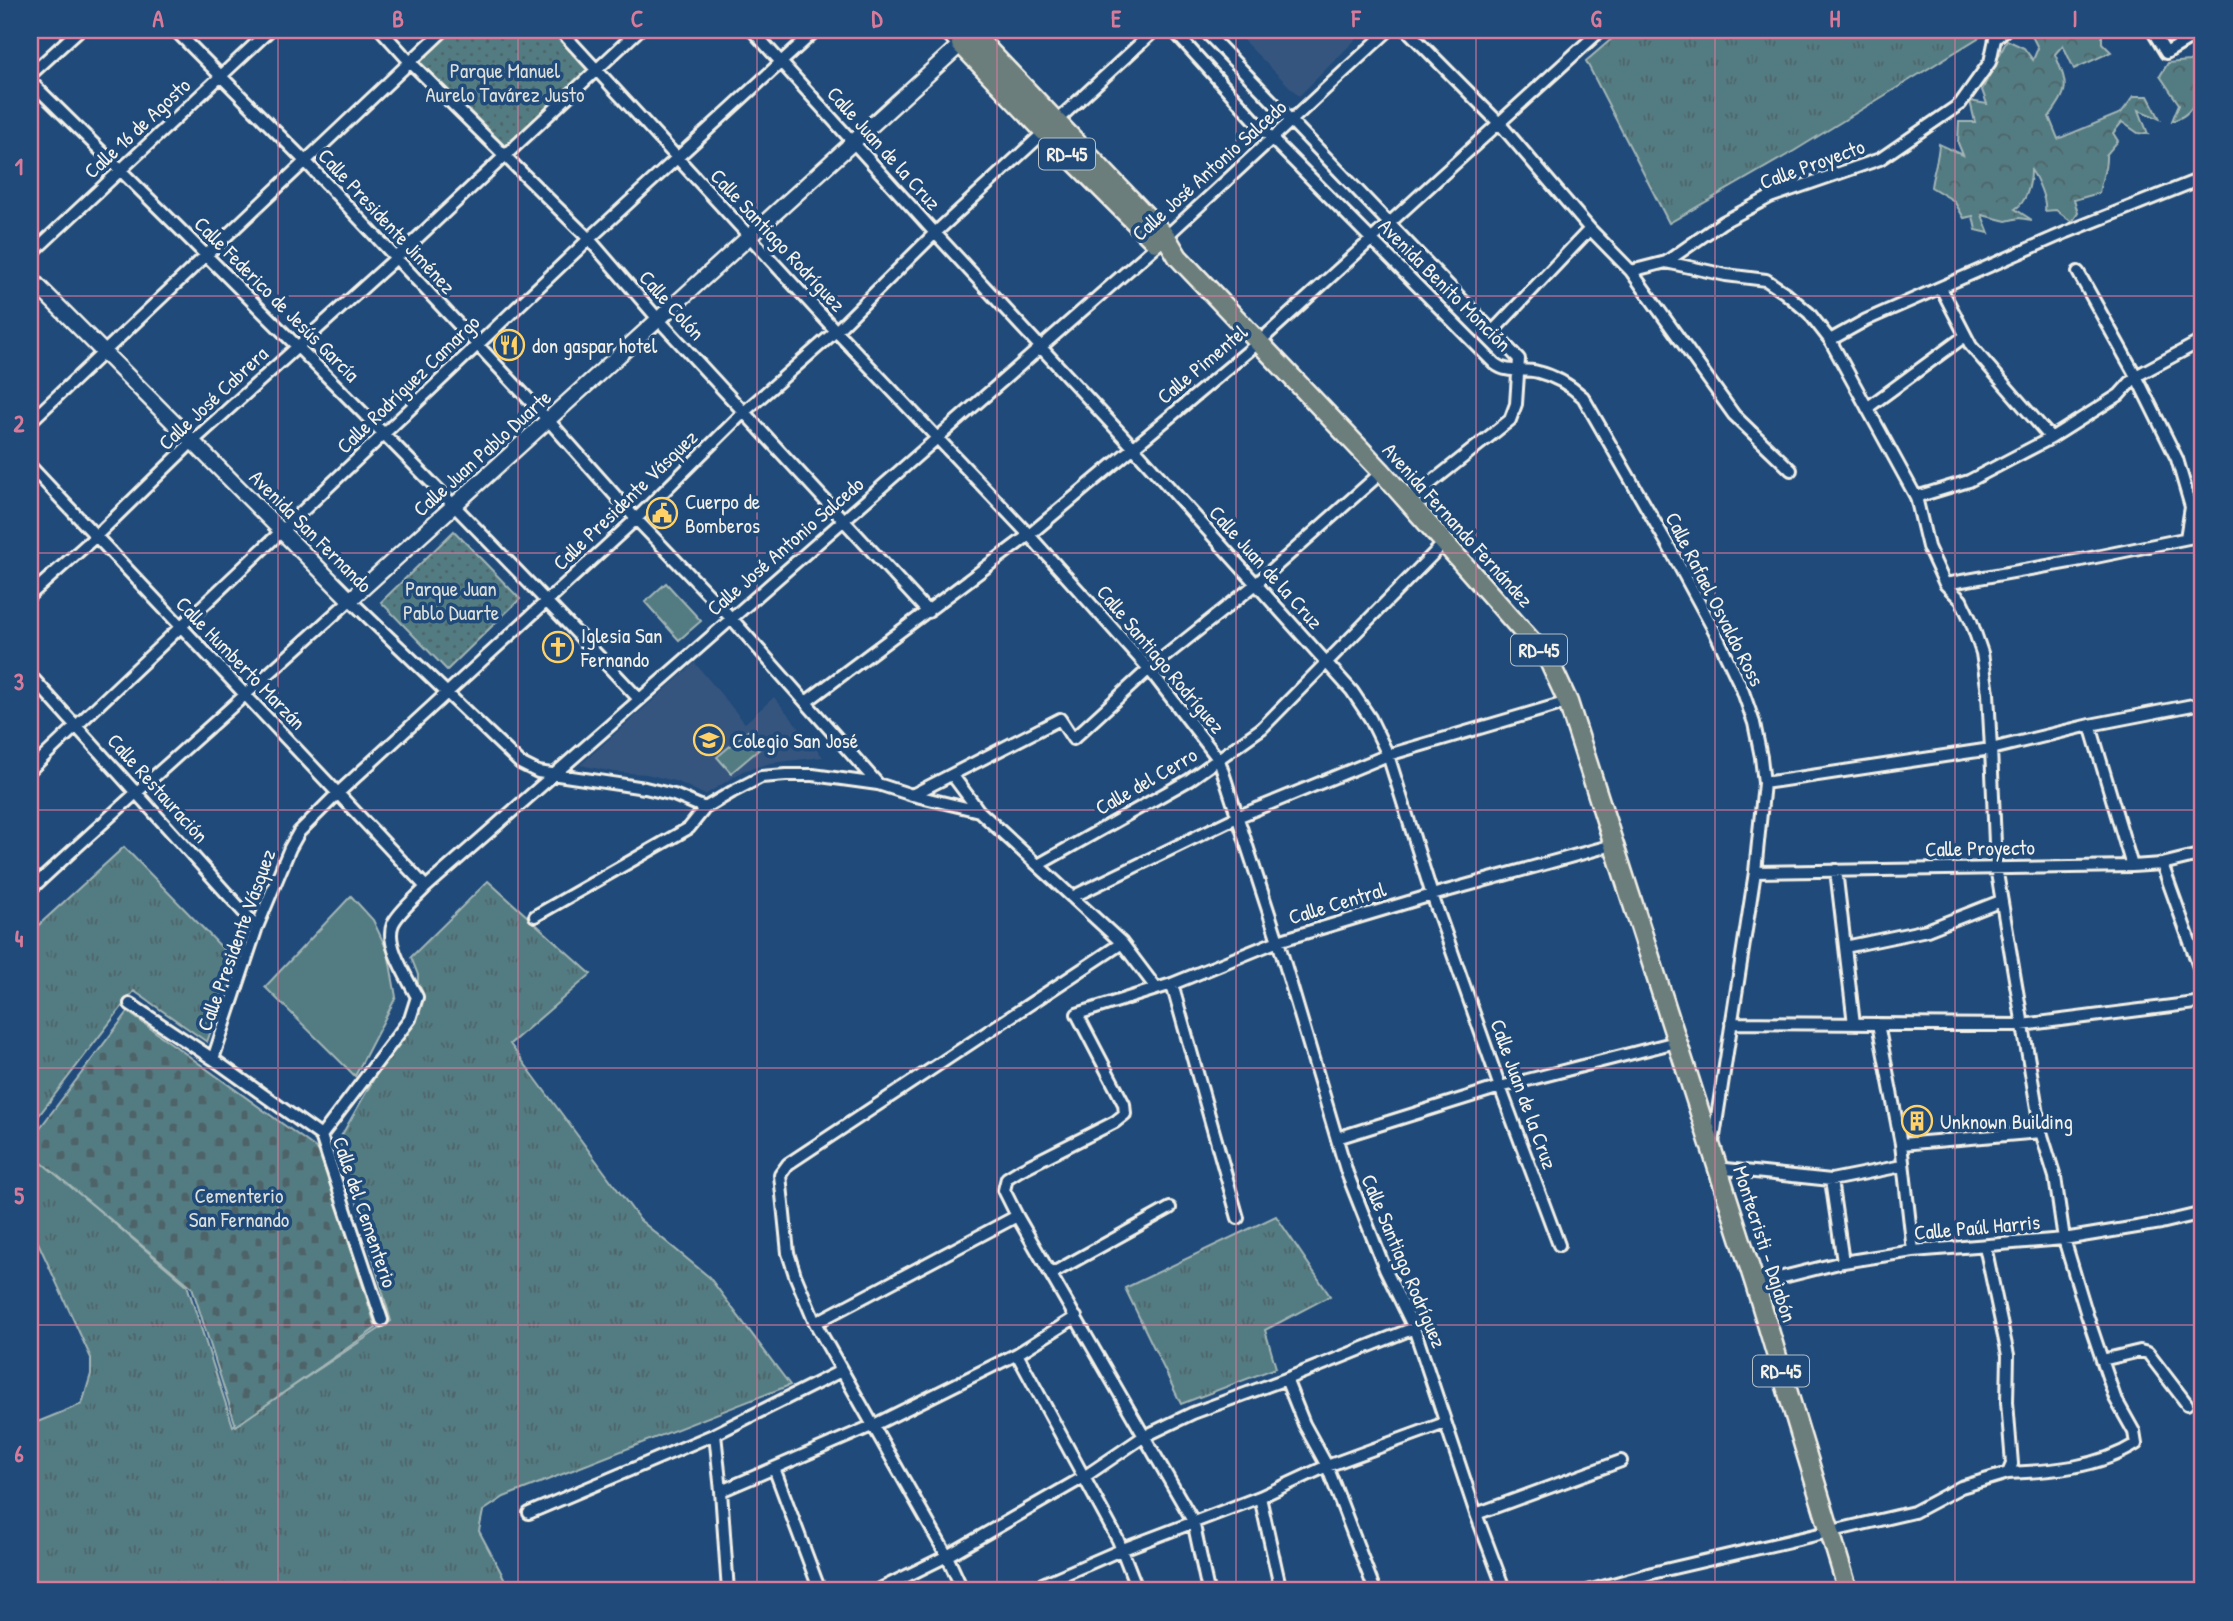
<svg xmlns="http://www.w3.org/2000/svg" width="2233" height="1621" viewBox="0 0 2233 1621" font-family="'Patrick Hand',sans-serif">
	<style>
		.built { fill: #34547e }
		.grass { fill: url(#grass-tufts); stroke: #a4b6b5; stroke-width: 2 }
		.forest { fill: url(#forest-crowns); stroke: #a4b6b5; stroke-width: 2 }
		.cemetery { fill: url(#cemetery-stones); stroke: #a4b6b5; stroke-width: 2 }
		.park { fill: url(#park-dots); stroke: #a4b6b5; stroke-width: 2 }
		.pitch { fill: #537b82; stroke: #a4b6b5; stroke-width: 2 }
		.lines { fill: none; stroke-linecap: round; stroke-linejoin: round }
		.minor-casing { stroke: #f4f1e8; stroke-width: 16 }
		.tertiary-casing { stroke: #f4f1e8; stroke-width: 19 }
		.secondary-casing { stroke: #f4f1e8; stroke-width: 21 }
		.primary-casing { stroke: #f4f1e8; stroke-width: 23 }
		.minor { stroke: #1f4a7a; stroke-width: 10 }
		.tertiary { stroke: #1f4a7a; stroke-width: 14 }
		.secondary { stroke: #1f4a7a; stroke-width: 16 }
		.primary { stroke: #6c7e7c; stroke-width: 18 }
		.grid { fill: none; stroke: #d87a9a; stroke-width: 2; stroke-opacity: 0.55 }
		.labels { text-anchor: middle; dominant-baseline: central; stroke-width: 7; stroke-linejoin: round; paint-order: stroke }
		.shield { fill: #1f4a7a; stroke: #b4bfc7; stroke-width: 2 }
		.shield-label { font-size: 19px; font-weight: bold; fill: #f4f1e8 }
		.park-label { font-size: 21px; fill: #dcdfd9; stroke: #1f4a7a }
		.street-label { font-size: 21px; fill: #f4f1e8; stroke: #1f4a7a }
		.poi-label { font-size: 21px; fill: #f4f1e8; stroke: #1f4a7a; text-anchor: start }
		.neatline { fill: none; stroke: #d87a9a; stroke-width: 2.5 }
		.grid-label { font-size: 23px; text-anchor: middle; font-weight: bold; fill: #d87a9a }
	</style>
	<defs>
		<pattern id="grass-tufts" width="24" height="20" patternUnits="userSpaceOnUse" patternTransform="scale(1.75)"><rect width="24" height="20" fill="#537b82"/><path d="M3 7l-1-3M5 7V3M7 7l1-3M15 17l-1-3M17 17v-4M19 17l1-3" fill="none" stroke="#4e6467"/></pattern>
		<pattern id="forest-crowns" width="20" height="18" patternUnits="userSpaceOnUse" patternTransform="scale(1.75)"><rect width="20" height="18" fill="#537b82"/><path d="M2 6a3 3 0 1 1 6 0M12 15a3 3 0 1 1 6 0" fill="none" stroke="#4e6467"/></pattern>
		<pattern id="cemetery-stones" width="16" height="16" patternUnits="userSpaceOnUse" patternTransform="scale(1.75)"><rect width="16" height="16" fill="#537b82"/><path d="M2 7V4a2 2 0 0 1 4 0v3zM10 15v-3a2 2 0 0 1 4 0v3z" fill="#4e6467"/></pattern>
		<pattern id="park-dots" width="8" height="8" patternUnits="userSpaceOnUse" patternTransform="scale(1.75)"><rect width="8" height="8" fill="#537b82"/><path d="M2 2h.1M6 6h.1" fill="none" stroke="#4e6467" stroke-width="1.8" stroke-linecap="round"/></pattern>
	</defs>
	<rect width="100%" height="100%" fill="#1f4a7a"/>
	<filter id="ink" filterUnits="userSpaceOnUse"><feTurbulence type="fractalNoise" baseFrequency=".0143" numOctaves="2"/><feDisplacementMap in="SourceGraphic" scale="14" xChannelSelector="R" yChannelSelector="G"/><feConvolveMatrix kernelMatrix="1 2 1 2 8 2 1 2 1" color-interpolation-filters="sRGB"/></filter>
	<g filter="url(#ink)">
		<path class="built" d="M1233,30H1365L1299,96Z
			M695,663L745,723L774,697L823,757L771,763L743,771L705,795L678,782L646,774L614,772L580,765Z"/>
		<path class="grass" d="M1622,30H1991L1794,151L1669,223L1586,61Z
			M124,847L235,961L207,1042L134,991L30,1127V933Z
			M488,881L591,974L510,1044L640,1220L709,1277L790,1385L504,1497L483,1511L479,1531L511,1591H30V1425L82,1404L91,1374V1358L30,1225V1152L187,1285L233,1426L391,1321L339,1140L417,1003L418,975L411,957Z
			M1276,1216L1330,1296L1265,1330L1276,1368L1181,1404L1125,1288Z"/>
		<path class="forest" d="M2029,30H2102V43L2111,52L2074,69L2063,45L2055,54C2068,87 2070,88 2049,117L2058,139L2121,113L2134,96H2148L2160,119L2139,110L2148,134L2138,133L2122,122L2113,133L2118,141L2106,155C2107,169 2101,179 2099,193L2074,200L2078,213L2072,222L2056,210L2045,211C2047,201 2037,178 2031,170C2031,183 2027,202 2015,209L2032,220L2019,218L2006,221L1982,215L1989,233L1976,230L1973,216L1964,218L1954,201L1931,187C1933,171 1938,162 1939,144L1963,155L1958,143L1959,122H1975L1970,101L1987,104L1982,90L2007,40L2024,48L2033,60L2038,48Z
			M2203,56C2203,81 2201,113 2172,121L2179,104L2160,76L2168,63L2189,61Z"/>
		<path class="cemetery" d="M128,1012L320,1151L376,1328L236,1426L192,1287L30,1153V1141Z"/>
		<path class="park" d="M444,30H560L597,68L505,155L410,62Z
			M454,531L520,599L447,670L381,602Z"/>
		<path class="pitch" d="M666,583L701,621L679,640L645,602Z
			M748,731L762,747L731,773L717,757Z
			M351,896L373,920L388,952L396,997L355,1076L265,987Z"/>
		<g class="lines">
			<g class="minor-casing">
				<path id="minor" d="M175,30L306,162L549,421L636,519L732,619L878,784
					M381,30L410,62L589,239L658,319L928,612
					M560,30L836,331L1029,535L1149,669L1219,760L1278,941L1347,1173L1385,1269L1414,1328L1476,1514L1505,1591
					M752,30L935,233L1133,447L1352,691L1370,718L1388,755L1432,895L1500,1087L1559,1245
					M1173,30L1272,139L1495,364C1508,374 1522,368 1538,372C1554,376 1571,386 1583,397L1668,545L1715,632L1742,689L1754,723L1761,757L1764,783L1755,872L1713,1143
					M1204,30L1519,359L1516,404L1510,420L1408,501
					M1407,30L1500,124L1590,229L1631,271L1734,415L1791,470
					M2152,30L2166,53L2203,31
					M30,75L79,30
					M30,81C236,284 441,488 639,699
					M30,255L270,30
					M1666,262L1726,275L1766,280L1784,292L1809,313L1830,340L1916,497L1928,547L1945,584L1961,600L1971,621L1982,653L1988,693L1991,749L1764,783
					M1631,271L1666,262L1723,222L1770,197L1880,159L1960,104L1990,62L1995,39L2005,30
					M2078,272L2136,376L2177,459L2191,507L2186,538
					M1941,288L1971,346L2051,438
					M1493,331L1590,229
					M1830,340L1866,320L2067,232L2203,178
					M1867,408L1965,336
					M30,422L444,30
					M30,466L426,887
					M1916,497L1969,481L2051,438L2119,395L2136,376L2203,340
					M1945,584L2081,560L2203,535
					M30,595L95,537L192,442L396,258L639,30
					M30,675L257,927
					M806,702L1029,535L1258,343L1601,30
					M2090,725L2132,866
					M30,770L589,239L816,30
					M953,776L979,811L1122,943L1156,988
					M912,795L1060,719L1073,739L1149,669L1256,584L1382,472
					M2162,864L2203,978
					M1038,865L1189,780L1262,728L1444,543
					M1836,870L1854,1024
					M1755,872L2132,866L2162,864L2203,854
					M30,890C135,792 244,697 350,600L520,763L538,772L645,788L674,795L705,808
					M1072,897L1237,817L1388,755L1568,702
					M535,916L689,828L705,808L732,792L761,777L786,775H813L878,784L912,795L979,811
					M1845,947L1927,930L2001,901
					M1172,984L1238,1218
					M130,1004L213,1059L321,1136L382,1320
					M1731,1023L2022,1025L2203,1002
					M1878,1024L1901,1144L1913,1251
					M213,1059L257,927L290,848L299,832L338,793L636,519L744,412L836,331L935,233L1155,30
					M321,1136L410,1019L417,997C408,979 384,944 393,924C399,911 416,898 426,887L1157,245L1389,30
					M1337,1138L1500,1087L1676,1042
					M1901,1144L2041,1132
					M1716,1168L1831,1180L1902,1166
					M1831,1180L1843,1262
					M1051,1274L1170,1208
					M1755,1284L1843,1262L1913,1251L2064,1239L2161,1223L2203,1213
					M815,1323L1017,1216
					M1017,1354L1118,1540L1138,1591
					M2102,1360L2140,1351L2148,1353L2187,1404
					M1286,1379L1304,1424L1327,1466L1375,1591
					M774,1468L820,1591
					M2008,1473C2051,1471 2098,1468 2136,1444L2134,1432L2115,1398L2087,1315L2064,1239L2055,1177L2041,1132L1996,867L1991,749L2090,725L2203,703
					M721,1491L715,1434L841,1371
					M1260,1497L1281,1591
					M529,1513L715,1434
					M1476,1514L1621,1461
					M728,1591L721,1491L874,1425L1017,1354L1076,1317
					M876,1591L947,1556L1084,1477L1143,1437L1193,1413L1286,1379L1414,1328
					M963,1591L947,1556L815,1323L795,1275L788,1253L780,1175L788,1164L1122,943
					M1026,1591L1123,1549L1260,1497L1327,1466L1445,1423
					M1208,1591L1193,1521L1017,1216L1004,1190L1007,1178L1020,1170L1115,1122L1125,1114L1124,1104L1077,1014L1172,984L1278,941L1432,895L1613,845
					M1588,1591L1652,1573L1914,1512L1961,1487L2008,1473L2012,1464L2007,1402L2008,1355L1985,1246"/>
			</g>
			<g class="tertiary-casing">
				<path id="tertiary" d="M30,278L350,600L961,44"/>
			</g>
			<g class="secondary-casing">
				<path id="secondary" d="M947,30L961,44"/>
			</g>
			<g class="primary-casing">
				<path id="primary" d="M977,30L961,44L1044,131L1155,242
					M973,34L1166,237L1178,257L1382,472L1549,661L1568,702L1755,1284L1848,1591"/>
			</g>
			<use href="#minor" class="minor"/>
			<use href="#tertiary" class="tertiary"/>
			<use href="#secondary" class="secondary"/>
			<use href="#primary" class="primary"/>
		</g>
	</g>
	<path class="grid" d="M278,30V1591M518,30V1591M757,30V1591M997,30V1591M1236,30V1591M1476,30V1591M1715,30V1591M1955,30V1591M30,296H2203M30,553H2203M30,810H2203M30,1068H2203M30,1325H2203"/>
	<defs>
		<g id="restaurant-ring" transform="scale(1.575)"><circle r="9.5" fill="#1f4a7a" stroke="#ffd166" stroke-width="1.5"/><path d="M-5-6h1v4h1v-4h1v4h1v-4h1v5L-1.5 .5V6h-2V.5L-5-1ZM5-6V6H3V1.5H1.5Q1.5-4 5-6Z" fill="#ffd166"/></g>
		<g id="civic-ring" transform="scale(1.575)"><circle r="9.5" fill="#1f4a7a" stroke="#ffd166" stroke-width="1.5"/><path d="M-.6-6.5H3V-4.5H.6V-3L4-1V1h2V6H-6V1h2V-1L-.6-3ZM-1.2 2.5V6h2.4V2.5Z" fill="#ffd166"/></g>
		<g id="church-ring" transform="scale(1.575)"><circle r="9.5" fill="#1f4a7a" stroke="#ffd166" stroke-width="1.5"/><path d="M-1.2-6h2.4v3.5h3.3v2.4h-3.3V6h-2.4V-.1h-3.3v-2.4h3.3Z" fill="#ffd166"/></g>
		<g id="university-ring" transform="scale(1.575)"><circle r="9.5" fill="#1f4a7a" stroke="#ffd166" stroke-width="1.5"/><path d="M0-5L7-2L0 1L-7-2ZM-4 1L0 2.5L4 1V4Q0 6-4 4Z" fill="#ffd166"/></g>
		<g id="building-ring" transform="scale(1.575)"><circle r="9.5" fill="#1f4a7a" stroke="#ffd166" stroke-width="1.5"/><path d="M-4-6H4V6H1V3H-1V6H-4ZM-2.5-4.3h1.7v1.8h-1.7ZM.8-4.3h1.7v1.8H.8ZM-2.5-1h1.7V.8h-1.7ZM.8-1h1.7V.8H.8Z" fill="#ffd166"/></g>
	</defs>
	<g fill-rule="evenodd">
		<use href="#restaurant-ring" x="509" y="345"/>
		<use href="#civic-ring" x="662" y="513"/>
		<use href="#church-ring" x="558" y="647"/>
		<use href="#university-ring" x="709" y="740"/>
		<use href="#building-ring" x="1917" y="1121"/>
	</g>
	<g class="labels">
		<g class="shield">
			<rect x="1039" y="138.5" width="56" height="31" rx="5"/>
			<rect x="1511" y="634.5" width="56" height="31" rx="5"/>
			<rect x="1753" y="1355.5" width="56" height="31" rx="5"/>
		</g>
		<g class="shield-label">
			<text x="1067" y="154">RD-45</text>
			<text x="1539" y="650">RD-45</text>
			<text x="1781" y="1371">RD-45</text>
		</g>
		<g class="park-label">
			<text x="505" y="70">Parque Manuel<tspan x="505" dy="24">Aurelo Tavárez Justo</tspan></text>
			<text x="451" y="588">Parque Juan<tspan x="451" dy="24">Pablo Duarte</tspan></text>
			<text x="239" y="1195">Cementerio<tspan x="239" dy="24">San Fernando</tspan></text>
		</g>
		<g class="street-label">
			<text transform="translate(137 128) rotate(-43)">Calle 16 de Agosto</text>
			<text transform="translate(884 148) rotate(48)">Calle Juan de la Cruz</text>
			<text transform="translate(1812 164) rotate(-20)">Calle Proyecto</text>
			<text transform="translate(1209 170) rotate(-42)">Calle José Antonio Salcedo</text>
			<text transform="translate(387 221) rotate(47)">Calle Presidente Jiménez</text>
			<text transform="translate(778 240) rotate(47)">Calle Santiago Rodríguez</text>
			<text transform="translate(1445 285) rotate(45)">Avenida Benito Monción</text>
			<text transform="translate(277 299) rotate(45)">Calle Federico de Jesús García</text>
			<text transform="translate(672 305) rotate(48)">Calle Colón</text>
			<text transform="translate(1202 364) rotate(-40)">Calle Pimentel</text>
			<text transform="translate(408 384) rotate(-44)">Calle Rodríguez Camargo</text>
			<text transform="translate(213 398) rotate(-43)">Calle José Cabrera</text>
			<text transform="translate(482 453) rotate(-42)">Calle Juan Pablo Duarte</text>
			<text transform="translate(625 500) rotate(-44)">Calle Presidente Vásquez</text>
			<text transform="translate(1458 525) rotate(48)">Avenida Fernando Fernández</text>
			<text transform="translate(311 531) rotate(45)">Avenida San Fernando</text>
			<text transform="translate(785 546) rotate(-41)">Calle José Antonio Salcedo</text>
			<text transform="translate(1266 567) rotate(48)">Calle Juan de la Cruz</text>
			<text transform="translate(1715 599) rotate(63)">Calle Rafael Osvaldo Ross</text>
			<text transform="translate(1161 659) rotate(50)">Calle Santiago Rodríguez</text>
			<text transform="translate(241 663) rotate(46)">Calle Humberto Marzán</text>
			<text transform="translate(1146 781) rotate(-30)">Calle del Cerro</text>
			<text transform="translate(158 788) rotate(48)">Calle Restauración</text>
			<text transform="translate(1980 848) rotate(-1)">Calle Proyecto</text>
			<text transform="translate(1337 903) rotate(-17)">Calle Central</text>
			<text transform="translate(236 940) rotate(-70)">Calle Presidente Vásquez</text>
			<text transform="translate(1524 1094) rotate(70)">Calle Juan de la Cruz</text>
			<text transform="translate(365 1212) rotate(71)">Calle del Cementerio</text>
			<text transform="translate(1977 1227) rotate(-5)">Calle Paúl Harris</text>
			<text transform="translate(1765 1244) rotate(72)">Montecristi - Dajabón</text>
			<text transform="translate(1404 1261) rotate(67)">Calle Santiago Rodríguez</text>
		</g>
		<g class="poi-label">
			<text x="532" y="345">don gaspar hotel</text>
			<text x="685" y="501">Cuerpo de<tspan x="685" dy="24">Bomberos</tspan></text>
			<text x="581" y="635">Iglesia San<tspan x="581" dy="24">Fernando</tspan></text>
			<text x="732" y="740">Colegio San José</text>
			<text x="1940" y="1121">Unknown Building</text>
		</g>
	</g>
	<rect width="2233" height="1621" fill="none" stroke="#1f4a7a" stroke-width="77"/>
	<rect x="38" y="38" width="2156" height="1544" class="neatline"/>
	<g class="grid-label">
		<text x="158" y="27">A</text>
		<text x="398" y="27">B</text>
		<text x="637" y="27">C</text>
		<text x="877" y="27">D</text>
		<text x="1116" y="27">E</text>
		<text x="1356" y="27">F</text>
		<text x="1596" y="27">G</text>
		<text x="1835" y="27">H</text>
		<text x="2075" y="27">I</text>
		<text x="19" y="175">1</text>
		<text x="19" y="432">2</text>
		<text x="19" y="690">3</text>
		<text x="19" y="947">4</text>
		<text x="19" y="1204">5</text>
		<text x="19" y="1462">6</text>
	</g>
</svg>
